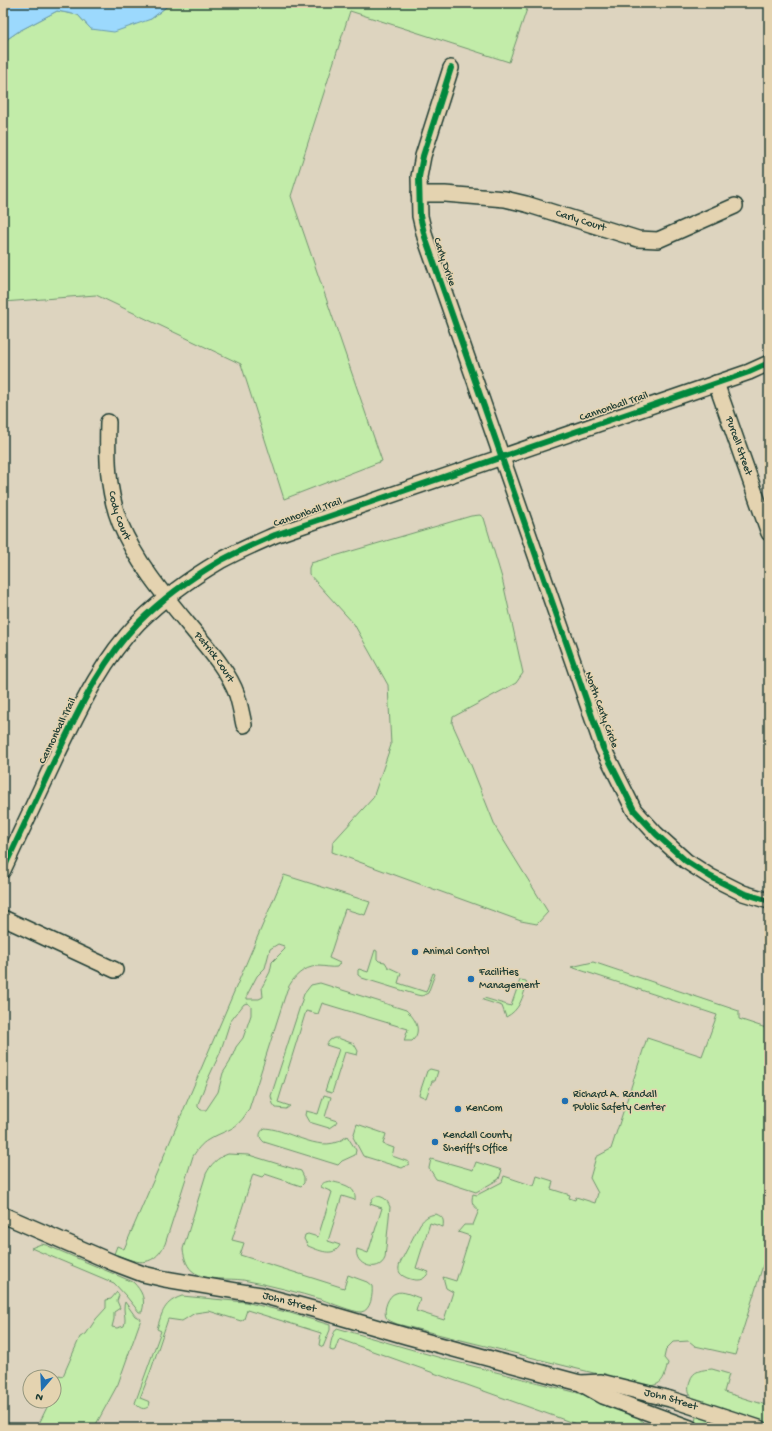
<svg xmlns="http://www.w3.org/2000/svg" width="772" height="1431" viewBox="0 0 772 1431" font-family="'Gochi Hand',sans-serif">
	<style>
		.green { fill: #c2eca9; stroke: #70946e; fill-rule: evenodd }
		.water { fill: #9cd9fd; stroke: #6a9bad }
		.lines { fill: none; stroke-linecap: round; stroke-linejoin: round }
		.street-casing { stroke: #1f3d34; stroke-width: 18 }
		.street { stroke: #e4d3b0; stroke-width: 15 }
		.cycleway-casing { stroke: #e4d3b0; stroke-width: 8 }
		.cycleway { stroke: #00873e; stroke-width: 6 }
		.poi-dot { fill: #1f6fb2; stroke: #e4d3b0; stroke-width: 1.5 }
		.labels { text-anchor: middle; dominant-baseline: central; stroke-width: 3; stroke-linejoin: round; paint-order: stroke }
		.street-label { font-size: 11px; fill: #1f3d34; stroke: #e4d3b0 }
		.poi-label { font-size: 11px; fill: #1f3d34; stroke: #e4d3b0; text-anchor: start }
	</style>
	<rect width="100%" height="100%" fill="#ddd4bf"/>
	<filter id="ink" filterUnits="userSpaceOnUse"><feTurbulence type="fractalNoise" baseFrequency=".025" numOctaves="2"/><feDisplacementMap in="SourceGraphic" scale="8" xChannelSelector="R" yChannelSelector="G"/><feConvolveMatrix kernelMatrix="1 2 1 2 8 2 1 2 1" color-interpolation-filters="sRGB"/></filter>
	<g filter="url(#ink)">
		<path class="green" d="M171,3H529L509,62L350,11L291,196L382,461L284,499L241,364L96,295L3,302V42L19,31L57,11L78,15L91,29L151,19Z
			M480,515L484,518L502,578L523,673L516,683L453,717L452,723L471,765L496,828L548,912L537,924L521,921L332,852L333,842L373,798L391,745L388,685L354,624L309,574V568L311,563L471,516Z
			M284,875L370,902L365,915L345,909L329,958L340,963L337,967C331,968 325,966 318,966C303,967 293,977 287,990L249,1109C236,1132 228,1128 208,1140C201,1144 197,1150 193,1156L165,1244C152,1270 135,1262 114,1254L117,1246L124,1249ZM278,944L284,946L285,949L272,962L270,972L262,987L263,997L259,999H247V995L257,976L265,968L270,949ZM248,1003L251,1007V1015L243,1038L236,1047L230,1062L223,1073L218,1092L206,1110H201L198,1107V1104L206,1083L220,1053L230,1022L244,1004Z
			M375,950L377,951V959L379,961L385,962L388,967L401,973L398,983L426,992L433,973L435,974L428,993L422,996L417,995L362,978L358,975V970L359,969L368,972Z
			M593,962L739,1011V1019L769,1029V1246L735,1355L695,1346L689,1341L673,1342L666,1349L664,1358L668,1363C664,1378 663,1386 646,1386L397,1324C393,1322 388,1321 386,1317C383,1310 388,1295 396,1293C403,1290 413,1296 420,1298L416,1311L444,1320L453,1292L446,1288L443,1277L456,1281L470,1236L458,1232L464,1225H473L479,1210C472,1205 471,1202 473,1194L477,1195L502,1182L504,1176L534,1186L537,1176L553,1181L551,1189L570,1195L569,1198L575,1200L576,1197L595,1203L598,1193L590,1178L596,1157L611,1149L647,1038L702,1056L717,1015L571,967Z
			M520,980L526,981L527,984C522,998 520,1010 506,1017L502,1006L483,1000L484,998L511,1006Z
			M320,983L406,1010C415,1018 423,1031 412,1041H404L408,1029L322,1003L318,1014L306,1011L278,1102L290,1106L286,1109L276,1108L273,1104L271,1096L304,994L311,985Z
			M334,1038H338L354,1044L358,1051L357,1055L345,1052L332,1093L325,1091L339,1049L326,1045L330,1040Z
			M430,1069L438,1071L435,1081H432L426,1098L419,1095L427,1071Z
			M324,1095L331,1097L325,1117L337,1121L335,1124L329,1128L309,1122L305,1115L306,1111L318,1114Z
			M357,1124L386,1134L383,1144L394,1148L392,1156L409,1162V1164L402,1168L363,1156L353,1137Z
			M265,1128C292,1130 323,1157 347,1136L356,1150L355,1155L342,1161L338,1165L264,1142C258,1137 259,1132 265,1128Z
			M228,1154L249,1155L301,1171L304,1177V1183L301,1186L265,1174L262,1177L253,1174L232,1240L244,1243L240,1255L344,1288L348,1275L367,1282L372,1286C373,1294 371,1311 361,1312C353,1312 331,1303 323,1300C297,1292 270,1285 243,1280C228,1278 209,1281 195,1273C187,1268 184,1258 183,1249L206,1174C211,1164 217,1158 228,1154Z
			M431,1159L448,1164V1163L473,1170L476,1162L502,1170L499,1179L476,1192L436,1179L429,1168Z
			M330,1181C340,1184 357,1185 355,1200L342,1196L328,1241L340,1245C334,1258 318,1250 308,1246L304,1239L305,1235L308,1234L318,1237L332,1192L321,1187C322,1182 326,1182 330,1181Z
			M377,1196C385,1197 387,1200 390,1207L385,1258C379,1274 353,1265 357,1249L368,1253L382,1208L370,1204L373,1198Z
			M436,1214C443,1217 444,1219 443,1227L430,1223L416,1268L429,1272C427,1275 425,1278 422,1279C417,1282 403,1278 400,1273C398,1270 399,1266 400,1263L420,1224C425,1218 428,1215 436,1214Z
			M41,1244L46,1245L133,1282C142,1291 146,1299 142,1312H139L126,1296L114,1283L31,1248Z
			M117,1292L119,1295L117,1301L120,1308L114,1312V1319L112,1327L117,1328L124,1326C127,1318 122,1310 125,1302L135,1316L141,1319L118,1384L94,1428H37L50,1401H54V1388L59,1375L63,1376L80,1337L86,1334L96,1319L106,1308V1300L111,1299Z
			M182,1296L245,1302L290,1313L330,1325V1330L323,1347L319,1345L321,1333L247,1310L244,1319L241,1321L209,1311L195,1313L182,1321L168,1319L151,1370L140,1398L150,1402L149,1406C144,1411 139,1408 135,1403L161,1331L157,1329C162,1312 164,1302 182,1296Z
			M337,1328L441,1358L582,1394L637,1417L643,1422L645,1428H600L599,1425L597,1424L596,1425L595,1428H587L339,1339L335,1350L333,1351L330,1350C330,1343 333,1333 337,1328Z
			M712,1369L729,1374L724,1392L769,1406V1426C755,1421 697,1406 691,1396C688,1391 688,1386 690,1381C693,1370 702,1370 712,1369Z
			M698,1416L735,1428H710L695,1423L696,1417Z"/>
		<path class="water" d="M8,3H171L151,19L114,32L91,29L78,15L57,11L19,31L3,42V6Z"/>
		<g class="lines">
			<g class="street-casing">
				<g id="street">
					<path d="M451,68L423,156L419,177L420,216L425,237L603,748L634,810L656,834L686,861L711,877L743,893L769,901"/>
					<path id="s1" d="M419,194H445L505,199L526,204L638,239L658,240L735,206"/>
					<path id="s2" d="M716,383L769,533"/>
					<path id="s3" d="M108,422C107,456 107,490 120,523C137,565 169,601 197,635C212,653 229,673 237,695C240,705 242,715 244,725"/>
					<path d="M3,870C21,832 38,795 56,757C79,710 101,661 138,623C162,599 191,578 220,561C238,551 257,543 275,535L749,372L769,363"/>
					<path d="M3,918L115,970"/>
					<path id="s4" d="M3,1215L114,1263L143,1274L165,1279L261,1295L313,1309L406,1336L580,1383L603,1396L690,1428"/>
					<path id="s5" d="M581,1383L601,1382L670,1399L759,1428"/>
				</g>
			</g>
			<use href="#street" class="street"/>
			<g class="cycleway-casing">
				<path id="cycleway" d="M451,68L423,156L419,177L420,216L425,237L603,748L634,810L656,834L686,861L711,877L743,893L769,901
					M3,870C21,832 38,795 56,757C79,710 101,661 138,623C162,599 191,578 220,561C238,551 257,543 275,535L749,372L769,363"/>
			</g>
			<use href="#cycleway" class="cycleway"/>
		</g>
	</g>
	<g class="poi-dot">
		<circle cx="415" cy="952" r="4"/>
		<circle cx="471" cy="979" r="4"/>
		<circle cx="565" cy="1101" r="4"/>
		<circle cx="458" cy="1109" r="4"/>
		<circle cx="435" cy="1142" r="4"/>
	</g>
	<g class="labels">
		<g class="street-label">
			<text stroke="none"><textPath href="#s1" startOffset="165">Carly Court</textPath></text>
			<text transform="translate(444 262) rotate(71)">Carly Drive</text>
			<text transform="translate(614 407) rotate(-19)">Cannonball Trail</text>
			<text stroke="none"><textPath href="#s2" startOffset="67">Purcell Street</textPath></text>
			<text transform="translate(308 513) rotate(-19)">Cannonball Trail</text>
			<text stroke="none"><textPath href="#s3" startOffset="95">Cody Court</textPath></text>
			<text stroke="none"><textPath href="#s3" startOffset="267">Patrick Court</textPath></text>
			<text transform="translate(601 710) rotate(70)">North Carly Circle</text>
			<text transform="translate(58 731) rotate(-64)">Cannonball Trail</text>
			<text stroke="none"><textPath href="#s4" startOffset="301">John Street</textPath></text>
			<text stroke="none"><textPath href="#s5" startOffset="92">John Street</textPath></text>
		</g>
		<g class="poi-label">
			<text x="423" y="952">Animal Control</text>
			<text x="479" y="973">Facilities<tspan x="479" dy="13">Management</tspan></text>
			<text x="573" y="1095">Richard A. Randall<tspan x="573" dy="13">Public Safety Center</tspan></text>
			<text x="466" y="1109">KenCom</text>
			<text x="443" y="1136">Kendall County<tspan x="443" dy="13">Sheriff's Office</tspan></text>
		</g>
	</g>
	<rect width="772" height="1431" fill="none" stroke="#e4d3b0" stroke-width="16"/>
	<rect x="8" y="8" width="756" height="1415" fill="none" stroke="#1f3d34" stroke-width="1.5" filter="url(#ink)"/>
	<g transform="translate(42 1389) rotate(199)"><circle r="19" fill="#e4d3b0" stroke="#95977e"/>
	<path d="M0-3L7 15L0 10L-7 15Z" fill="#1f6fb2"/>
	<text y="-6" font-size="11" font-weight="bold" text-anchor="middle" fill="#1f3d34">N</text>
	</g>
</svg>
